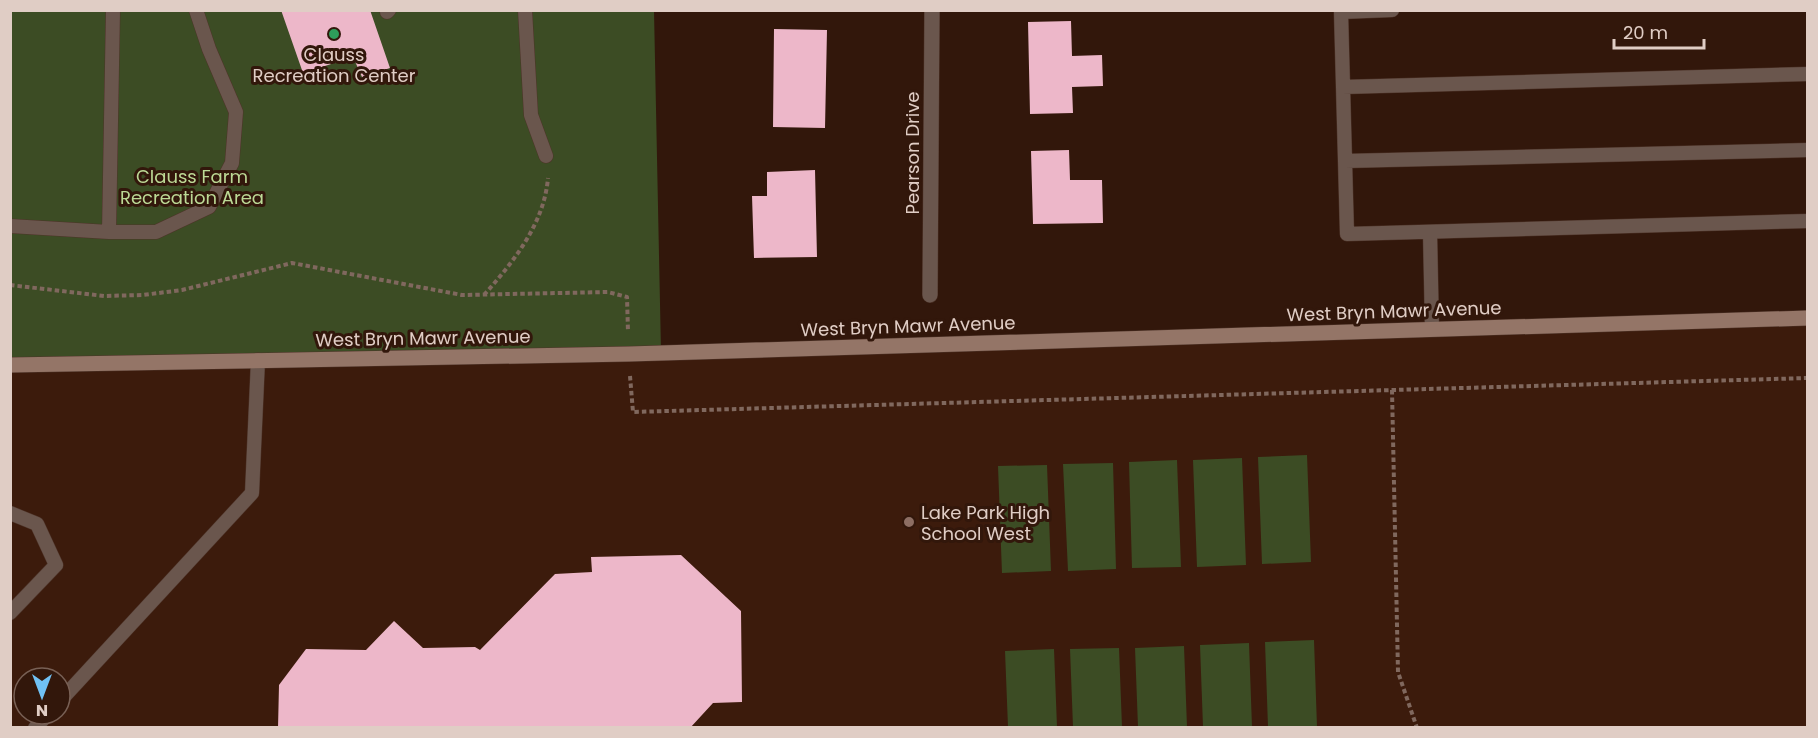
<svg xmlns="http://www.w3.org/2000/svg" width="1818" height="738" viewBox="0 0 1818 738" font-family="Poppins,sans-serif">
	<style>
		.built { fill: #3c1b0c; fill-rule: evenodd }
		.green { fill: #3c4c24 }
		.building { fill: #edb7c9 }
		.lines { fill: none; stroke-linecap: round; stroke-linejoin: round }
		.lane-casing { stroke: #4e3429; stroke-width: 15 }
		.street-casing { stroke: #4e3429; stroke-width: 16 }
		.secondary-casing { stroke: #4e3429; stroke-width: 16 }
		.path { stroke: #80685e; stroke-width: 4; stroke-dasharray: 4.5 3; stroke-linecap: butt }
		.lane { stroke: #6a564d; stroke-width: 14 }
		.street { stroke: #6a564d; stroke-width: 15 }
		.secondary { stroke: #947567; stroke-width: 15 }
		.leisure-dot { fill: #2e9e5b; stroke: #32170b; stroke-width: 2 }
		.education-dot { fill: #8d6e63; stroke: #32170b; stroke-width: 2 }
		.labels { text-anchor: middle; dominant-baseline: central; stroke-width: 6; stroke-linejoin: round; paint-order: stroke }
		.poi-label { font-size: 18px; fill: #e0cdc5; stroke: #32170b }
		.street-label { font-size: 18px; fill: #e0cdc5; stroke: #32170b }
		.park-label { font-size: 18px; fill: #bcd995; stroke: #32170b }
	</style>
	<rect width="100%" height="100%" fill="#32170b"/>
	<path class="built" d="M1807,317V727H11L10,365ZM24,678H60V714H24Z"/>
	<path class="green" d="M10,11H654L661,352L11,365Z
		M1307,455L1311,562L1262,564L1258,457Z
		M1242,458L1246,565L1197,567L1193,460Z
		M1177,460L1181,567L1132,568L1129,462Z
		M1113,463L1116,569L1068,571L1063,464Z
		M1047,465L1051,571L1002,573L998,466Z
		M1314,640L1317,727H1268L1265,642Z
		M1249,643L1252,727H1203L1200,645Z
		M1184,646L1187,727H1138L1135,648Z
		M1119,648L1122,727H1073L1070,649Z
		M1054,649L1057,727H1008L1005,651Z"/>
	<path class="building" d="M281,10H370L390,68L362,77L353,57L303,73Z
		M1071,21L1072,56L1102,55L1103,86L1072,87L1073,113L1030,114L1028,22Z
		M774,29L827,30L825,128L773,127Z
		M1069,150L1070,180H1102L1103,223L1033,224L1031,151Z
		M815,170L817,257L754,258L752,196H767V172Z
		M681,555L741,611L742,702L713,703L690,728H278L279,685L306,649L366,650L394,621L423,648L475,647L480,650L555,574L592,572L591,557Z"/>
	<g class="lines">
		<g class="lane-casing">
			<path id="lane" d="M525,10L531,115L546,156
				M1392,10L1341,12L1347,234L1808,221
				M387,12L389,10
				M1343,87L1808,74
				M1345,161L1808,150
				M10,226L109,232H156L209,207L232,163L236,112L209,49L196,10
				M109,232L113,10
				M1430,232L1432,329
				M10,513L37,524L56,565L10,613
				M60,701L252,493L258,360
				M35,728L48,714"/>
		</g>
		<g class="street-casing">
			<path id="street" d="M930,295L932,10"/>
		</g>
		<g class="secondary-casing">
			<path id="secondary" d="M10,365L629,354L1808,318"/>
		</g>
		<path class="path" d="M10,285L104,296L143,295L182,290L292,263L462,295L608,292L627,297L628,332
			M484,295C514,261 544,224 548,178
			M630,376L633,412L1808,378
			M1392,390L1398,672L1417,728"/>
		<use href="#lane" class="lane"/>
		<use href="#street" class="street"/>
		<use href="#secondary" class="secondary"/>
	</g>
	<circle class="leisure-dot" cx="334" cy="34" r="6"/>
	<circle class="education-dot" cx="909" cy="522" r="6"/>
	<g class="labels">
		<g class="poi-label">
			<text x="334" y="54">Clauss<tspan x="334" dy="21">Recreation Center</tspan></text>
			<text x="921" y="512" text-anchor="start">Lake Park High<tspan x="921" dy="21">School West</tspan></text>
		</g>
		<g class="street-label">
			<text transform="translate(912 153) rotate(-90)">Pearson Drive</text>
			<text transform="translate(1394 311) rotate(-2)">West Bryn Mawr Avenue</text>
			<text transform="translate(908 326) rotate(-2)">West Bryn Mawr Avenue</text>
			<text transform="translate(423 338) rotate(-1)">West Bryn Mawr Avenue</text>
		</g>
		<g class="park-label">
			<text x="192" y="176">Clauss Farm<tspan x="192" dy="21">Recreation Area</tspan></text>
		</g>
	</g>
	<rect width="1818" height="738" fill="none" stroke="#e0cdc5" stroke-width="24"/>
	<g transform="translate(42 696) rotate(180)"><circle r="28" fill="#32170b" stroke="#786055" stroke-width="1.5"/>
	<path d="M0-4.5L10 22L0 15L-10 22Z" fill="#70c1f4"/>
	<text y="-9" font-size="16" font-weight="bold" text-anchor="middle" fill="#e0cdc5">N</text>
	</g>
	<path d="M1614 39v9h90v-9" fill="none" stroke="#e0cdc5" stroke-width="3"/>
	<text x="1623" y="39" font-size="18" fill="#e0cdc5" stroke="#32170b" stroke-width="4.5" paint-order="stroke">20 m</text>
</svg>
